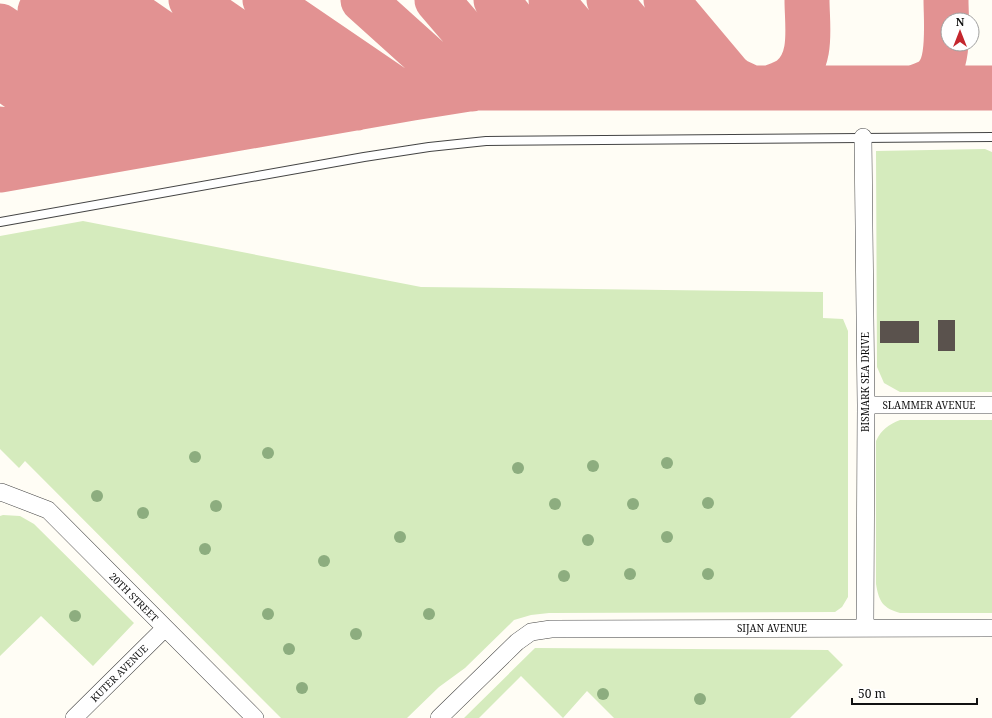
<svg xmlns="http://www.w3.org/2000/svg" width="992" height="718" viewBox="0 0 992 718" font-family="'Noto Serif',serif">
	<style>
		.green { fill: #d5ebbd; fill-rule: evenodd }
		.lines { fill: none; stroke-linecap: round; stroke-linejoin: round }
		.taxiway { stroke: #e29292; stroke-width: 45 }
		.building { fill: #5a524d }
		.service-casing { stroke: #444; stroke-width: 10 }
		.minor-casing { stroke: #444; stroke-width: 18 }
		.service { stroke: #fff; stroke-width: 8 }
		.minor { stroke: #fff; stroke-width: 17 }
		.tree { fill: #8dad7f }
		.labels { text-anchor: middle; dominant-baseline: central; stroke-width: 4; stroke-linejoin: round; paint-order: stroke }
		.street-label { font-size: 10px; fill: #111; stroke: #fff }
	</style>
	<rect width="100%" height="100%" fill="#fffdf5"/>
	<path class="green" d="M985,149L992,152V392H900L884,383L877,367L876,151ZM939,320H955L954,351H938ZM881,321H919V343H881Z
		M83,221L421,287L823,292V318L843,319L848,331V597L842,607L835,612L549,613L531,615L514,620L465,668L439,687L407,718H281L25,461L19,468L0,449V236Z
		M900,420H992V613H900C883,608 879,602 876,584V441C882,429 888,425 900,420Z
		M3,515L20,516L34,524L134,623L93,666L41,616L0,656V516Z
		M535,648L828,650L843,665L790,718H614L587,691L563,718L521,676L479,718H464Z"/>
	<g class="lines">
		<path class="taxiway" d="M100,0L111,1L120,4L278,113L297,118
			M191,0L333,98L344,105L357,108
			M265,0L406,96L412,98
			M363,0L454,82L472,89
			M437,0L503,77L509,82L523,88
			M496,0L559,76C567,83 575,86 585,88
			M551,0L616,77L627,85L639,88
			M609,0L673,76L679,81L693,88
			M666,0L729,75L735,80L752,88
			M40,11H53L64,16L219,124L228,127L238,128
			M0,26L156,133L164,137L180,138
			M0,76L97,144L119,149
			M770,88C777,85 784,83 790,79C814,61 807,26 807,0
			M912,88C919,86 926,84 932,80C951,66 946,21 946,0
			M0,129L39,156L56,160
			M0,170L412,98L475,88H992"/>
	</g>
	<path class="building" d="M938,320H955V351H938Z
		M880,321H919V343H880Z"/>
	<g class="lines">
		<g class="service-casing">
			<path id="service" d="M0,222L364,157L429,147L486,141L992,137"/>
		</g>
		<g class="minor-casing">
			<path id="minor" d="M863,137L866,405L865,628
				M866,405H992
				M0,493L1,492L48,510L255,718
				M74,718L165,628
				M439,718L517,642L531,632L551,629L992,628"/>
		</g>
		<use href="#service" class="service"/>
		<use href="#minor" class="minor"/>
	</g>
	<g class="tree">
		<circle cx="268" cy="453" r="6"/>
		<circle cx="195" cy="457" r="6"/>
		<circle cx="667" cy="463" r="6"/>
		<circle cx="593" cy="466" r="6"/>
		<circle cx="518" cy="468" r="6"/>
		<circle cx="97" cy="496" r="6"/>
		<circle cx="708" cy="503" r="6"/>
		<circle cx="555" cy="504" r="6"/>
		<circle cx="633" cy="504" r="6"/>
		<circle cx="216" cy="506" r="6"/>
		<circle cx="143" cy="513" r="6"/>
		<circle cx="400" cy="537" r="6"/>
		<circle cx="667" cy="537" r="6"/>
		<circle cx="588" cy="540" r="6"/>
		<circle cx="205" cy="549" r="6"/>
		<circle cx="324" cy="561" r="6"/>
		<circle cx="630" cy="574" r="6"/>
		<circle cx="708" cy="574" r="6"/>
		<circle cx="564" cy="576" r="6"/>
		<circle cx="268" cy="614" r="6"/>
		<circle cx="429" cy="614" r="6"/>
		<circle cx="75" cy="616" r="6"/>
		<circle cx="356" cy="634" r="6"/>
		<circle cx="289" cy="649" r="6"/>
		<circle cx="302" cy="688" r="6"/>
		<circle cx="603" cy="694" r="6"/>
		<circle cx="700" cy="699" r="6"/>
	</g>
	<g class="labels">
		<g class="street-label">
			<text transform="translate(865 382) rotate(-90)">BISMARK SEA DRIVE</text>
			<text x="929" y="405">SLAMMER AVENUE</text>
			<text transform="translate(134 597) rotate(45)">20TH STREET</text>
			<text x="772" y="628">SIJAN AVENUE</text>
			<text transform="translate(119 673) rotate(-45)">KUTER AVENUE</text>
		</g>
	</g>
	<g transform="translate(960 32)"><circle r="19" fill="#ffffff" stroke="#a0a0a0"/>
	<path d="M0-3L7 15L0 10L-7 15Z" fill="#c4262e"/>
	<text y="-6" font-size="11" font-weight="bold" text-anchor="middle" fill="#111111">N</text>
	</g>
	<path d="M852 698v6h125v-6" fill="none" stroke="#111111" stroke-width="2"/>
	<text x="858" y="698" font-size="12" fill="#111111" stroke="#ffffff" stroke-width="3" paint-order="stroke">50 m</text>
</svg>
